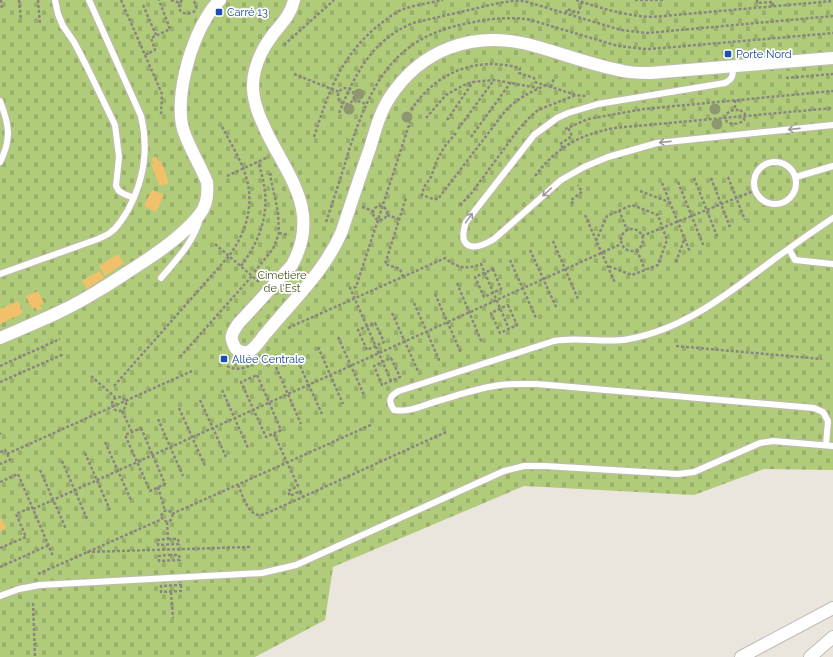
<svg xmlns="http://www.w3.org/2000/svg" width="833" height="657" viewBox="0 0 833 657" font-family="Raleway,sans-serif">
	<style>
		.cemetery { fill: url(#cemetery-stones) }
		.building { fill: #f0c06b }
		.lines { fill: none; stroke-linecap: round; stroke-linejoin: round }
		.lane-casing { stroke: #c0bbb3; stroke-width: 8 }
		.street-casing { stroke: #c0bbb3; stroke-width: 14 }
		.path { stroke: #898680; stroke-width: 2.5; stroke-dasharray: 3 2; stroke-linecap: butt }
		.lane { stroke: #fff; stroke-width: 6 }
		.street { stroke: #fff; stroke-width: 12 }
		.tree { fill: #8f9772 }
		.oneway { stroke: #9b9a98 }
		.transit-dot { fill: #1a4fb4; stroke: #fff; stroke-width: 1.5 }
		.labels { text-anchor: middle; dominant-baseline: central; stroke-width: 3.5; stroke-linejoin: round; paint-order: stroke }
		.transit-label { font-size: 11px; fill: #164399; stroke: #fff; text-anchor: start }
		.park-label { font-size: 11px; fill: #44571a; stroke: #fff }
	</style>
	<defs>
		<pattern id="cemetery-stones" width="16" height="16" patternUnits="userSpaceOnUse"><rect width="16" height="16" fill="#b0cc7b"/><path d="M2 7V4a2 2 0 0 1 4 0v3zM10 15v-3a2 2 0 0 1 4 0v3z" fill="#97af6a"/></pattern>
	</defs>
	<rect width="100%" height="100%" fill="#eae5dd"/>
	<path class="cemetery" d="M0,0H833V470L764,469L694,495L524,486L333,567L325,620L255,657H0Z"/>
	<path class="building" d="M156,156L159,162L161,161L169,183L160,186L151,165L154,164L151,159Z
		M152,190L164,195L156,212L144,206Z
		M118,254L124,263L105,276L99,266Z
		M99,271L104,278L87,289L82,281Z
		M38,291L44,303L40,305L42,309L37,311L35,307L32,309L26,296Z
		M18,301L23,313L0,324V309Z
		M1,518L6,528L0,531V519Z"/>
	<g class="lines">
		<g class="lane-casing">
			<path id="lane" d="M55,0L58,14L63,26L74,42L86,65L115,125L119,157L116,186L119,191L124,194L134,198
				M733,67C733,75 733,79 725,83L598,104L568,113L557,118L534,135L466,222C457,249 473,252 494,239L561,180L584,167L608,157L657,143L833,125
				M0,101C9,124 12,139 0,162
				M754 183a21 21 0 1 1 42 0a21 21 0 1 1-42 0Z
				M796,177L833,166
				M789,249L795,260L833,264
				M0,274L98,239C102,237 108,235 111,232C119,226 123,218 128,210C144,180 149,149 141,116L89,0
				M161,278C176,260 194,242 200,218
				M826,445L828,421L823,412L814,408L537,384C522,384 508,383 494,386C476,389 458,395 441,400C426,404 409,413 394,410C388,401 389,396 399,391L554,341C579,336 604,344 629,339C680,330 721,299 761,269C785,251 809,234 833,218
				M0,596L19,589L40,585L262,573L296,565L504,471L524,466H545L678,474L694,472L760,443L773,441L833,446"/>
		</g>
		<g class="street-casing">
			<path id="street" d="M294,0C291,14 283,22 274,33C261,50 252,68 253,89C254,106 261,120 268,135C291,180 320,214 292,265L238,324C231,335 229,337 236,349C239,351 244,353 248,352C256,349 261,338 267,332C294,299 325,271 342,231C351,204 360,176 370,148C375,131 380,112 390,97C421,50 471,31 527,44C559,52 590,65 623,71C632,73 641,73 650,73L833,58
				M0,338C32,324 66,311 96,292C110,284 123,275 137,266C159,252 184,235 200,214C207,205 208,192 207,182C200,165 190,149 184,132C172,98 194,24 220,0
				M741,657L833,608
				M810,657L833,637"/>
		</g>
		<path class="path" d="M1,0L2,10
			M19,0L21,20
			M38,0L40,25
			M121,0L162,94L161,115
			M171,0L180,3
			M182,0C168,18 207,18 193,0
			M576,0C601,8 625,16 652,17L833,1
			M635,0H664
			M757,0V3L773,2V6
			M143,5L156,35
			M566,13L567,9L578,13L583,0
			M284,45L334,0
			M145,55L155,50L151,38L170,29L159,0
			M294,74L339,92
			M786,78L833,74
			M551,87L554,78
			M338 96a8 8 0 1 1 16 0a8 8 0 1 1-16 0Z
			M353,99L366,104
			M735,100V110
			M411,110C436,72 476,56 520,68L519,73L534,78L535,82L576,95L586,96
			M740,110L745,114L744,120C740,124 732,125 727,122L725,118L726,114L733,110Z
			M339,113C355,74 372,40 413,23L499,3L513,1H524L621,30L647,33L833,16
			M426,118L446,95L464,85L473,82L494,80L538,88
			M447,120L473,82
			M458,129L494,80
			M565,129L588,119L644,109L833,91
			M456,133L445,146L437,160L431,177L424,187L422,195L433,199H438L506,110C518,98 531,92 546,85
			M314,137C328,94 339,60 374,29C383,22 391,15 401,10C414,5 429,3 443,0
			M471,137L511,82
			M563,148L560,144L572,136L568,127
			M227,176L266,158
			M535,176C557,147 579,135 614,128L833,108
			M728,177L745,220
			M694,178L717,236
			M711,178L730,227
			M678,182L704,247
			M662,183L690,252
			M640,191L669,202
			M573,204L571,200L582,192L578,185
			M460,205L470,195L518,130L529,118L538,110L576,95
			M373 213a7 7 0 1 1 14 0a7 7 0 1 1-14 0Z
			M362,207L373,211
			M619,210L627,230
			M387,215L399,219
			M585,215L615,283
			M326,222C334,198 342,174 349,150C371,85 392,39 464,24C487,19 508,16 531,20L618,46L646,49L663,48L833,33
			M621 240a11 11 0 1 1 22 0a11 11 0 1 1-22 0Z
			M279,233L289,235
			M642,236L756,190
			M553,241L578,299
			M596,241L607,216L632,205L658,215L667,240L658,265L632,275L608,266
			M215,244L259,282
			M530,250L557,309
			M637,250L645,270
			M510,260L536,318
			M676,262L684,240
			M241,266C266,232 272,202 258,162
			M493,269L501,289L484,297L475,277Z
			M403,277L400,269L385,264L406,198
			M264,278L255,271L273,249L279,233L278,212L270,175L273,172
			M457,283L482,343
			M435,294L461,353
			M414,303L440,362
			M508,305L517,325L500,333L491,313Z
			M392,313L418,371
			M375,323L384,342L367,350L358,330Z
			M288,328L445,258C457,268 466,270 481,264L509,329
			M338,337L364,395
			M676,346L822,359
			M318,347L343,404
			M180,357L252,276
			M296,357L322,414
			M391,358L400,377L382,385L374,366Z
			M0,366L60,339
			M227,366C234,370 242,369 249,366
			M276,367L301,424
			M257,375L281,430L266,437L241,382Z
			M91,376L115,397
			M391,381L350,288L356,287L410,122
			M0,382L64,354
			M114,386L229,256C245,234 254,208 247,180C242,161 230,142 221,125
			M222,390L248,448
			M112 404a7 7 0 1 1 14 0a7 7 0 1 1-14 0Z
			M200,400L226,457
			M179,408L205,466
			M122,411L132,432
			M158,419L183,476
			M141,428L165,484L150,491L125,435Z
			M0,434L1,433
			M274,434L298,486L288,491L290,496L300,491L303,497
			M105,442L131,500
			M0,452L5,450L10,460L0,464
			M85,453L110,510
			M7,454L192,371
			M62,461L88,521
			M40,470L66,529
			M0,482L18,474L53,556
			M238,485C242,493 247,514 259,515C264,515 269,512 274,510L446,432
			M158,487L165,511
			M33,509L621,244
			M161.5 516a5.5 5.5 0 1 1 11 0a5.5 5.5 0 1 1-11 0Z
			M172,514L373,424
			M167,522L168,539
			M168,539H178L179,544L158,545V540Z
			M0,548L26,537L16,514L32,507
			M87,552L250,547
			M169,555H179L180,560L159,561V556Z
			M0,567L49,545
			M38,574L162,519
			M181,585V591L161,592V586Z
			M171,592L173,618
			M33,603L35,657"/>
		<use href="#lane" class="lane"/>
		<use href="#street" class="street"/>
	</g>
	<g class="tree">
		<circle cx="359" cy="94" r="5.5"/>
		<circle cx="349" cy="109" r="5.5"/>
		<circle cx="715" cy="109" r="5.5"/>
		<circle cx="407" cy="117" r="5.5"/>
		<circle cx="717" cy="124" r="5.5"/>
	</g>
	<defs><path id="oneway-shaft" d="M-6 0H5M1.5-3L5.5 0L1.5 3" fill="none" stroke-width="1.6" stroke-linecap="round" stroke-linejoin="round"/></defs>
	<g class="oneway">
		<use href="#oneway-shaft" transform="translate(794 129) rotate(174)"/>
		<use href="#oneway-shaft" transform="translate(665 142) rotate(174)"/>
		<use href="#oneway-shaft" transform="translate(547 192) rotate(138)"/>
		<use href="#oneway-shaft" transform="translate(469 218) rotate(-55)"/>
	</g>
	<g class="transit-dot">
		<rect x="215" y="8" width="8" height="8" rx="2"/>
		<rect x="724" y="50" width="8" height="8" rx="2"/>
		<rect x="220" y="355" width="8" height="8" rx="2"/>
	</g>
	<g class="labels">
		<g class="transit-label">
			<text x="227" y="12">Carré 13</text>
			<text x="736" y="54">Porte Nord</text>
			<text x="232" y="359">Allée Centrale</text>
		</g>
		<g class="park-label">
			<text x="282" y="275">Cimetière<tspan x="282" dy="13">de l'Est</tspan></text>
		</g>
	</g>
</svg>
